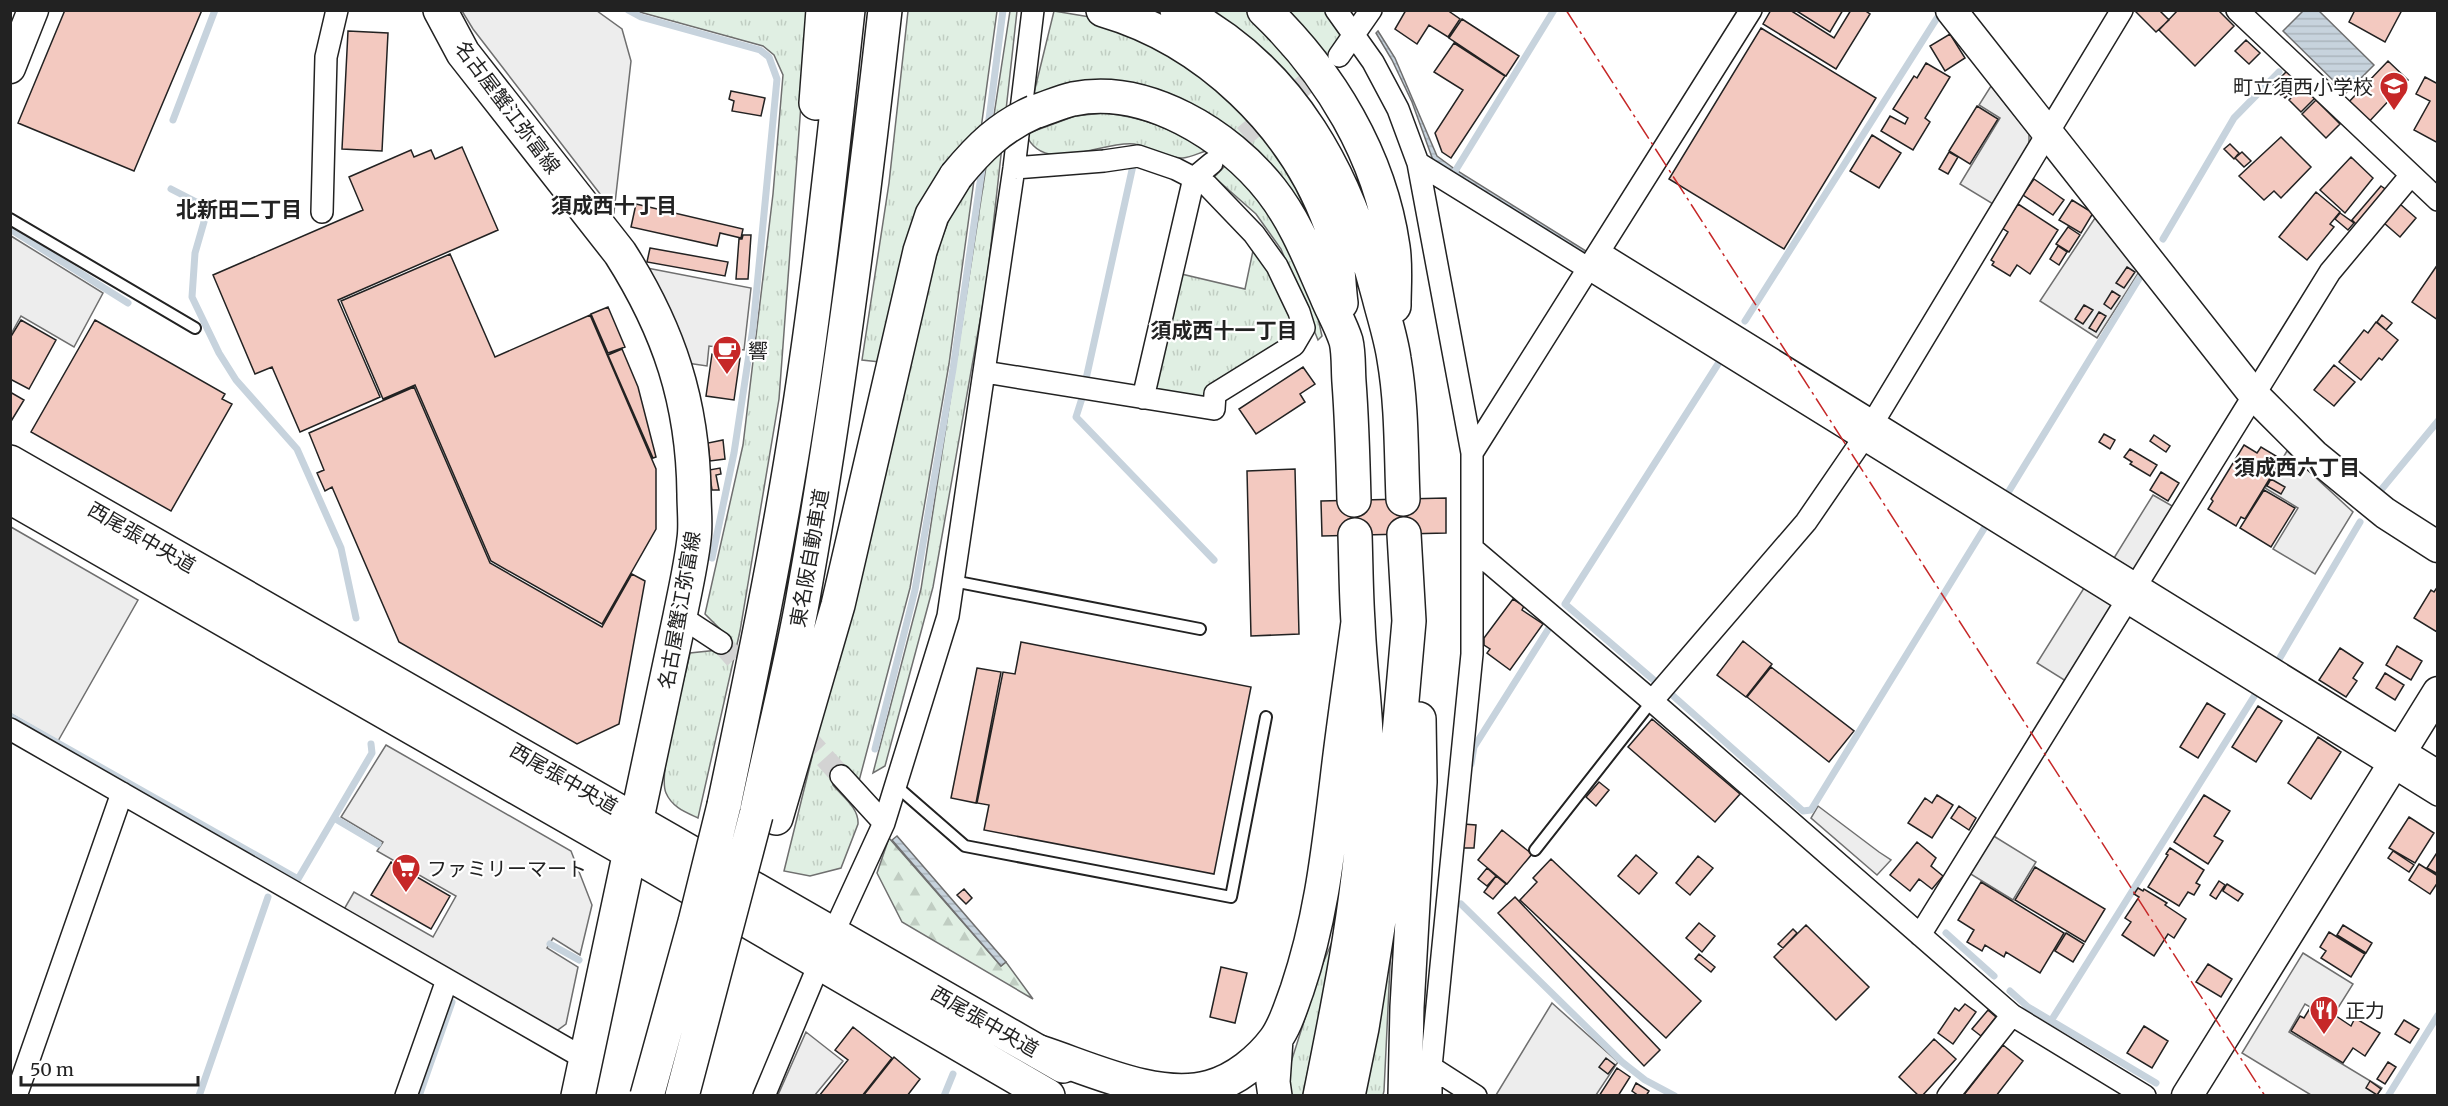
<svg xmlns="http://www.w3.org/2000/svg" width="2448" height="1106" viewBox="0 0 2448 1106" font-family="Merriweather,'Noto Sans JP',serif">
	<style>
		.grass { fill: url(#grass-tufts); stroke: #6f6f6f; stroke-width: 1.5 }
		.forest { fill: url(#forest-firs); stroke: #6f6f6f; stroke-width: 1.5 }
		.parking { fill: #ededed; stroke: #6f6f6f; stroke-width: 1.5 }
		.water { fill: url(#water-rules); stroke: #6f6f6f; stroke-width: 1.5 }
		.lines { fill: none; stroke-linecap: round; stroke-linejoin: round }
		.stream { stroke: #c7d3dd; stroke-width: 7 }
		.building { fill: #f3c9c0; stroke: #222; stroke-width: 1.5 }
		.street-tunnel { stroke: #d3d3d3; stroke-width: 21; stroke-dasharray: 21 10; stroke-linecap: butt }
		.lane-casing { stroke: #222; stroke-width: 14 }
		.street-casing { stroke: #222; stroke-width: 24 }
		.secondary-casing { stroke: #222; stroke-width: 33 }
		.primary-casing { stroke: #222; stroke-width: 36 }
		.highway-casing { stroke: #222; stroke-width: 36 }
		.lane { stroke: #fff; stroke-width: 10 }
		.street { stroke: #fff; stroke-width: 21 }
		.secondary { stroke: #fff; stroke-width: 30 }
		.primary { stroke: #fff; stroke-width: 33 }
		.highway { stroke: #fff; stroke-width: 33 }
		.highway-bridge-casing { stroke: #222; stroke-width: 36; stroke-linecap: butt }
		.highway-bridge { stroke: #fff; stroke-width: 33 }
		.power { stroke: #c62828; stroke-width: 1.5; stroke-dasharray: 21 4.5 3 4.5; stroke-linecap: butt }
		.labels { text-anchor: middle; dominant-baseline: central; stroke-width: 4.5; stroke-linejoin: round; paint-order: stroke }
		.poi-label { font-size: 20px; fill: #222; stroke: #fff; text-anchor: start }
		.street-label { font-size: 20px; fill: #222; stroke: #fff }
		.neighbourhood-label { font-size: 21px; font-weight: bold; fill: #222; stroke: #fff }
	</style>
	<defs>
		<pattern id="grass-tufts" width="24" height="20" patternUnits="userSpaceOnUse" patternTransform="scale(1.5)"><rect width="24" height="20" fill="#e0efe3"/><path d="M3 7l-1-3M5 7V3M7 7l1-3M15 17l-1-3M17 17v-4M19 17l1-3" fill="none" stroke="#c0cdc2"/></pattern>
		<pattern id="forest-firs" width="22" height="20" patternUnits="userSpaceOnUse" patternTransform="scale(1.5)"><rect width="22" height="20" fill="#e0efe3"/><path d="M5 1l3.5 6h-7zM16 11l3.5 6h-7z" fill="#c0cdc2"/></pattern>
		<pattern id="water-rules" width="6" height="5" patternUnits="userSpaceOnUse" patternTransform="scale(1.5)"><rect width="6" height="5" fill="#c7d3dd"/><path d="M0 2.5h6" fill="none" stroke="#abb5bd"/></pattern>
	</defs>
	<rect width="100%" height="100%" fill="#fff"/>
	<path class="grass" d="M636,11H808L779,399L740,631L698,818C685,812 672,807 666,793C657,773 685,679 690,653L718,650L724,633L705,614L743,445L773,194L783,75L774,55L763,46Z
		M908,11H997L949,364L910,588L859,781L838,764L833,785C843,797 859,808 858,824L841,868L810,876L784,871L923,306L939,246L954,206L944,166L880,362L862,360L889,183Z
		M1010,11H1017L987,281L933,587L885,766L873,773L921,589Z
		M1054,11L1090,17L1203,71L1274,145L1308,211L1302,214L1236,136L1033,97Z
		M1209,11H1246L1273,36L1307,78L1297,85C1270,56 1242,32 1209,11Z
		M1289,11H1330L1346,39L1329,58Z
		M1103,113C1144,117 1171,128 1206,151C1199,153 1191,157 1183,158C1168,159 1149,146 1134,144C1103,140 1043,177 1026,134L1075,116Z
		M1226,165C1258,196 1288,232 1306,273C1315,292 1317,316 1322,336L1318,340L1281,249L1256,214L1214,177Z
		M1255,241L1274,272L1295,332L1202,401L1157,394L1152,384L1177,273L1245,289Z
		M1392,925L1384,1091L1383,1095L1360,1096Z
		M1332,942L1329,968L1303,1095H1288L1286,1078L1321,968Z"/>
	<path class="forest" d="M889,838L1001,966L1006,962L1033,999L902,922L877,873Z"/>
	<path class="parking" d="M462,11H597L622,29L631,61L614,212L473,29Z
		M1991,86L2029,134V144L1993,204L1960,184L2000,118L1979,105Z
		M2095,218L2139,272L2097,338L2040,301Z
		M11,236L103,293L74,347L21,316L11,334Z
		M647,268L751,288L744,350L709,346L707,366L687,363Z
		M2287,451L2353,512L2315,574L2273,549L2298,508L2265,488Z
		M2153,495L2174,507L2135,571L2114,558Z
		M11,527L138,600L58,741L11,714Z
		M2084,588L2113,606L2069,683L2037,663Z
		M386,745L571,851L592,905L580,955L553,938L547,948L578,967L566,1024L555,1032L343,911L354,892L433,937L456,896L377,851L383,842L341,817Z
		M1818,806L1879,852L1891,860L1877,875L1811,818Z
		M1992,835L2036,862L2013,900L1969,873Z
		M2303,953L2353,984L2331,1019L2305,1004L2289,1032L2382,1088L2377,1095H2311L2242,1053Z
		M1552,1003L1618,1062L1596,1095H1496Z
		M806,1032L843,1061L815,1095H778Z"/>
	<path class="water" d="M2303,11H2319L2374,65L2346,93L2283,31Z
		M1378,31L1395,58L1437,156L1456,170L1586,251L1584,255L1434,163L1412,102L1392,60L1376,33Z
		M897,836L1006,962L1001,966L892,840Z"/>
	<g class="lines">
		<path class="stream" d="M628,10L641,17L760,50L769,57L777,79L753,328L734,453L712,558
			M173,120L215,10
			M988,127L1003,10
			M1454,173L1554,10
			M171,189L208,208L195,253L192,297L219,353L236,380L297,449L341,548L356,618
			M10,229L128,303
			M2163,239L2234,118L2279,72
			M1745,321L1937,18
			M1086,379L1134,161
			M1083,395L1076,417L1214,560
			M2381,490L2438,421
			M2009,491L2140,277
			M2278,661L2360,522
			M1656,682L1565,604L1718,364
			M1671,694L1803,811L1811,810L1985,527
			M10,716L298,879L372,753L371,744
			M875,749L915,590L953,369L983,162
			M1471,764L1474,747L1549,628
			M334,818L378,844
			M1461,904L1622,1062L1645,1080L1675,1096
			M1946,933L1994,976
			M550,944L579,960
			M2010,991L2028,1007L2156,1083
			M2051,1021L2255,695
			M199,1096L268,897
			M419,1096L452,1002
			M944,1096L953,1074
			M2388,1096L2438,1015"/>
	</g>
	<path class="building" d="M65,10H202L134,171L18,123Z
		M1406,10H1447L1460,19L1448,37L1429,25L1417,44L1395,29Z
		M1771,10H1790L1834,38L1851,10H1864L1870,14L1836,69L1763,24Z
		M1795,10H1843L1830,32Z
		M2159,10L2169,20L2156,32L2135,11Z
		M2178,10H2218L2234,26L2195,66L2159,30Z
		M2355,10H2402L2385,42L2349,22Z
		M1462,19L1519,56L1506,76L1449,38Z
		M1761,28L1876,98L1784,249L1669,179Z
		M348,31L388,33L382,151L342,149Z
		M1950,34L1965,58L1945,71L1930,46Z
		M2246,40L2260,53L2249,64L2235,51Z
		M1454,43L1505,76L1451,158L1442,152L1435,133L1463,90L1434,72Z
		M2388,61L2408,80L2366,125L2345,106Z
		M1926,63L1950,77L1925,118L1930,122L1913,150L1881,131L1890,116L1905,124L1908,118L1893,109L1914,76L1917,78Z
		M2288,70L2300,82L2285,98L2273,85Z
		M2425,77L2438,84V143L2414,130L2430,101L2416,94Z
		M2303,86L2315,98L2301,112L2289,100Z
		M731,91L765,98L761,116L732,111L734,101L729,99Z
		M2316,100L2340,124L2326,138L2302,114Z
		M1977,106L1998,119L1970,164L1949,151Z
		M1872,135L1901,153L1879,188L1850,171Z
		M2281,137L2311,167L2281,198L2274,191L2264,200L2239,176Z
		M2230,144L2239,153L2234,159L2224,149Z
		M462,147L498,230L338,300L380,397L300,432L272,367L255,374L213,275L363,210L349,177L411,150L414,157L431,150L435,159Z
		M1949,152L1958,157L1948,174L1939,169Z
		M2242,152L2251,161L2244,167L2235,158Z
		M2351,157L2373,178L2345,213L2320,190Z
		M2034,179L2064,200L2053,215L2023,195Z
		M2381,186L2388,191L2358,226L2352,220Z
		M2316,192L2340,212L2330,224L2334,227L2307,260L2279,237Z
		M2072,200L2093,213L2081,233L2059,220Z
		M636,204L743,229L741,238L720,233L717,246L631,227Z
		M2018,204L2058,230L2030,274L2017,265L2010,276L1992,265L1994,262L1991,260L2008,232L2002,228Z
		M2400,204L2416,218L2400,237L2384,223Z
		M2340,213L2354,223L2348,230L2335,219Z
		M2068,227L2080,235L2069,252L2056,244Z
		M743,235H751L748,279H736L739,239H742Z
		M2058,246L2067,252L2059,265L2050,259Z
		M650,248L728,262L725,276L647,262Z
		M450,254L495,357L590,315L656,469V529L602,624L491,561L415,385L383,399L341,301Z
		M2438,264V320L2412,302Z
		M2127,267L2135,272L2124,288L2116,283Z
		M2112,291L2120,296L2111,309L2104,304Z
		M2084,305L2093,310L2083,324L2075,319Z
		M608,307L625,347L608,353L591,314Z
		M2099,312L2106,316L2096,332L2089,328Z
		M2382,315L2392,323L2386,330L2377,322Z
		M21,320L56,340L29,389L10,379V338Z
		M95,320L225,394L222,399L232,404L171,511L31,432Z
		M2376,322L2398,340L2382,360L2379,358L2361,380L2339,362L2364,330L2368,333Z
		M622,349L638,387L656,457L653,458L608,355Z
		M725,350L734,351V357L740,358L734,400L706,396L712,354L725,356Z
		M2334,365L2355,382L2334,406L2314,390Z
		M1303,367L1315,384L1300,394L1305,402L1256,434L1239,409Z
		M414,387L490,563L602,627L632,574L645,581L619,724L577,744L399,642L332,487L325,491L317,473L324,470L309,433Z
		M10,392L24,400L10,423Z
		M2104,434L2115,440L2110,449L2099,442Z
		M2154,435L2170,446L2166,452L2150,441Z
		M723,440L725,459L710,461L708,443Z
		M2244,445L2257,453L2261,447L2276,456L2272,462L2278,465L2245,519L2241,517L2236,526L2208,509L2213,501L2211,499Z
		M2130,449L2157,465L2150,476L2130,464L2132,462L2124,457Z
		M720,468L721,474L716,475L719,490H712L709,470Z
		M1295,469L1299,634L1251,636L1247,471Z
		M2161,472L2179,483L2168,501L2150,490Z
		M2271,479L2285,487L2281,494L2267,486Z
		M2264,490L2295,508L2271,547L2240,528Z
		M1446,498V533L1322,536L1321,501Z
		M2438,586V632H2437L2414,618L2431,590L2434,592Z
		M1513,599L1524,606L1522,610L1543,624L1510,670L1487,653L1490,649L1484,645V638Z
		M1743,641L1772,664L1746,697L1717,675Z
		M1021,642L1251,687L1214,874L984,830L989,805L977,803L1003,672L1015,674Z
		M2397,646L2422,661L2411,680L2386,665Z
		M2340,648L2363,663L2353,678L2357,681L2346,697L2319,680Z
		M1771,667L1854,731L1829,762L1747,697Z
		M977,668L1001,672L976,803L951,798Z
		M2385,673L2404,685L2395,700L2376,688Z
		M2207,703L2225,714L2198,758L2180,747Z
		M2258,706L2282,721L2256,762L2232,747Z
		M1652,719L1740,794L1715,822L1628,747Z
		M2318,737L2341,752L2311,799L2288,783Z
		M1599,782L1609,790L1596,806L1586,797Z
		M1937,795L1953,805L1932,838L1908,823L1925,798L1932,803Z
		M2204,795L2230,811L2214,836L2223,841L2208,864L2174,842Z
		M1959,806L1976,818L1969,830L1951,818Z
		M2409,817L2434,833L2415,863L2389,848Z
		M1463,824L1476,825L1474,848H1461Z
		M1502,830L1532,854L1507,884L1478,860Z
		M1917,842L1936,858L1931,866L1943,876L1932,889L1919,879L1910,891L1890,875Z
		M2170,848L2204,870L2196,883L2200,885L2194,895L2188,892L2179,906L2148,887L2168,855L2166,854Z
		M2393,851L2414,865L2409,872L2388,858Z
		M2438,851V874L2427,868Z
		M1636,855L1657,873L1639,894L1618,876Z
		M1698,856L1713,868L1690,895L1676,883Z
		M1551,859L1701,1001L1666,1038L1520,900L1537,882L1533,878Z
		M391,862L450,896L431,929L371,895Z
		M2419,864L2438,876V882L2430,894L2409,880Z
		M2035,867L2105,909L2085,942L2015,900Z
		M1487,868L1496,876L1487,886L1478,879Z
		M1496,876L1506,884L1493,899L1484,892Z
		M2219,881L2225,885L2216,899L2210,895Z
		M1981,882L2064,933L2040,973L2006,952L2004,957L1985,945L1982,951L1967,942L1974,930L1958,920Z
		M2227,884L2243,894L2238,901L2223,891Z
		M2138,888L2143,891L2144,889L2167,903L2165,905L2186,919L2174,938L2168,934L2154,956L2122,935L2131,922L2125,918L2139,897L2134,894Z
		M964,889L972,898L966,904L957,895Z
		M1515,897L1660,1050L1644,1066L1498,913Z
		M1699,923L1715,936L1702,952L1686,938Z
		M1806,925L1869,987L1836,1020L1774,957Z
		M2343,925L2372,943L2366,953L2337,935Z
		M1793,929L1797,933L1783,948L1778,944Z
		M2329,932L2365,954L2351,977L2321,958L2326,951L2320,947Z
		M2066,933L2084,944L2073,962L2055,951Z
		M1699,954L1715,967L1711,972L1695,959Z
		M2208,964L2232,979L2221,997L2196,982Z
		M1221,967L1247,973L1235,1023L1210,1017Z
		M1965,1004L1976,1012L1953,1044L1938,1033L1955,1008L1959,1011Z
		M2310,1008L2332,1022L2336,1016L2351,1026L2355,1018L2380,1033L2365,1056L2353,1048L2343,1063L2291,1031L2300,1016L2304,1018Z
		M1988,1010L1996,1017L1981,1036L1972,1029Z
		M2404,1020L2419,1029L2410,1043L2395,1034Z
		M2144,1026L2168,1041L2152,1068L2127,1053Z
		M853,1027L892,1058L862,1096H819L848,1060L835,1050Z
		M1934,1039L1956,1059L1922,1096H1919L1899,1077Z
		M2003,1045L2023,1061L1996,1096H1963Z
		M894,1057L920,1079L907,1096H863Z
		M1606,1058L1615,1065L1608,1074L1599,1067Z
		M2388,1062L2396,1067L2385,1084L2377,1079Z
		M1617,1068L1630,1077L1618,1096H1599Z
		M2370,1081L2381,1089L2377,1095L2366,1088Z
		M1636,1083L1649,1091L1646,1096H1639L1632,1091Z"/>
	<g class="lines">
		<path class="street-tunnel" d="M1220,156L1327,66
			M721,643L841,776"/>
		<g class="lane-casing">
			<path id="lane" d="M10,219L195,328
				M953,581L1200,629
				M895,785L965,846L1231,897L1266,717
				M1535,850L1652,701"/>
		</g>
		<g class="street-casing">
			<path id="street" d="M1336,10L1373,62L1398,109L1418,163L2438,795
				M2237,10L2438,200
				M1339,56L1371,10
				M1418,163L1472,453V654L1431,1067V1096
				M322,212L326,57L337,10
				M1599,252L2438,771
				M985,372L1214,409L1215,394L1294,345L1304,328L1299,312L1277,266L1254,234L1207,185L1176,169L1138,156L1104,161L1014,168
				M1143,398L1194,178L1212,163
				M1472,453L1751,10
				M1473,549L1652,701L2012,1015L2145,1096
				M680,616L721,643
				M1652,701L1806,522L1863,439L2122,10
				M10,729L587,1060
				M841,776L884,823
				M1920,935L2330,272L2411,175
				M1431,1067L1476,1096
				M16,1096L122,793
				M406,1096L447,980
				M764,1096L820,962L884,823L948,616L1014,168L1033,10
				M1948,1096L2012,1015"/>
		</g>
		<g class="secondary-casing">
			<path id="secondary" d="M1951,10L2255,396L2314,455L2385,513L2438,547
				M10,68L33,10
				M2187,1096L2438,692"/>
		</g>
		<g class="primary-casing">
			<path id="primary" d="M440,10L463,53L620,253C669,330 693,402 694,494C694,509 696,525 694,539C691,565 685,591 680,616L578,1096
				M10,462L1063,1066
				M10,497L631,853L1048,1096"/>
		</g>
		<g class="highway-casing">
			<path id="highway" d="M1103,10C1206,40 1295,125 1331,226C1338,246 1338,281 1341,303
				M1177,10C1293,68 1348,177 1379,297C1384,317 1391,338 1394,359C1402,405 1401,453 1403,499
				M1264,10C1330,73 1380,156 1393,247C1396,266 1394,287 1394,306
				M816,103L823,10
				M1034,112C1047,108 1060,102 1073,99C1146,84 1228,135 1271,190C1296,222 1310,259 1326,295C1332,310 1341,325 1346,341C1349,353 1348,369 1349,382C1352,421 1353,461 1354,500
				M724,805C751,676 778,547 798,417C819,282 833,146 848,10
				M756,815C771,743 790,671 803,598C838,403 863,207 885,10
				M776,818L838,605L920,251L932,215L956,176
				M1039,1052C1089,1068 1158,1102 1210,1087C1236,1080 1260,1060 1275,1040C1286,1025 1291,1006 1297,990C1321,919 1328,853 1337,780C1343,727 1351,675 1358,622
				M1275,1096L1273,1082L1276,1039
				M1320,1096C1341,992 1362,887 1366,781C1369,727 1360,675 1358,622C1356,593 1356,564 1355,535
				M1348,1096L1362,1028L1387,870L1409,621L1404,534
				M1405,1096L1407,1007L1420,782L1419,719"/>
		</g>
		<use href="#lane" class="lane"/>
		<use href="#street" class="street"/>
		<use href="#secondary" class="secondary"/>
		<use href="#primary" class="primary"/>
		<use href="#highway" class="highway"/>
		<g class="highway-bridge-casing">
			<path id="highway-bridge" d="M956,176C979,148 1000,127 1034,112
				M647,1096L695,922L724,805
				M682,1096L756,815"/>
		</g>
		<use href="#highway-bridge" class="highway-bridge"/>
		<path class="power" d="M1566,10L2265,1096"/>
	</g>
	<defs>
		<g id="school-pin" transform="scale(1.5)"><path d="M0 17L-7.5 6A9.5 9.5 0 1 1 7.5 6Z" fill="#c62828" stroke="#fff"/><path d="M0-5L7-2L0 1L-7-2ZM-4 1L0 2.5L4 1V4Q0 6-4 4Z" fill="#fff"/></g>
		<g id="cafe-pin" transform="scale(1.5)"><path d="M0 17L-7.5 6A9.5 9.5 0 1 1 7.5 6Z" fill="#c62828" stroke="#fff"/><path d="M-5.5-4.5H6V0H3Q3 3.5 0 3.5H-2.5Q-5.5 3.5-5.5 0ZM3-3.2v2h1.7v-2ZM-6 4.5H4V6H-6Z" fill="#fff"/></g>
		<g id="supermarket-pin" transform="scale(1.5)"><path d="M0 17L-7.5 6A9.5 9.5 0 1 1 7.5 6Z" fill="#c62828" stroke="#fff"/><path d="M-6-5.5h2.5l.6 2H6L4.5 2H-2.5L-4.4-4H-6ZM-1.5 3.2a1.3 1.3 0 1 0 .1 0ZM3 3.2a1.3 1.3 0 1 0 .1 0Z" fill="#fff"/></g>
		<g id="restaurant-pin" transform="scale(1.5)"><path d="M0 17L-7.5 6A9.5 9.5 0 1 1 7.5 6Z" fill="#c62828" stroke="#fff"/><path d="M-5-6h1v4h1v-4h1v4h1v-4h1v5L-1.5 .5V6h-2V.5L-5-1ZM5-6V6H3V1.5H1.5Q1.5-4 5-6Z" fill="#fff"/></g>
	</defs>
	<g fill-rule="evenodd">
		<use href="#school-pin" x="2394" y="86"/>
		<use href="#cafe-pin" x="727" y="350"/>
		<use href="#supermarket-pin" x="406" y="868"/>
		<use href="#restaurant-pin" x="2324" y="1010"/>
	</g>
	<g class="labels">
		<g class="poi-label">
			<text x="2373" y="86" text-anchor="end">町立須西小学校</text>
			<text x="748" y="350">響</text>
			<text x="427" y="868">ファミリーマート</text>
			<text x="2345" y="1010">正力</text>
		</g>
		<g class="street-label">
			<text transform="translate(508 107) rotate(53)">名古屋蟹江弥富線</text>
			<text transform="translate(142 537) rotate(30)">西尾張中央道</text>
			<text transform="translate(809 558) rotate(-80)">東名阪自動車道</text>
			<text transform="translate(679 610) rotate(-80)">名古屋蟹江弥富線</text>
			<text transform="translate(564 778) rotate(30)">西尾張中央道</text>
			<text transform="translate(985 1021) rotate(30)">西尾張中央道</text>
		</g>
		<g class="neighbourhood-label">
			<text x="614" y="205">須成西十丁目</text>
			<text x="239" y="209">北新田二丁目</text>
			<text x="1224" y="330">須成西十一丁目</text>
			<text x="2297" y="467">須成西六丁目</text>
		</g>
	</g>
	<rect width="2448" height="1106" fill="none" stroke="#222222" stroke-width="24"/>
	<path d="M21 1076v9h177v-9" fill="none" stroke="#222222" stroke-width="3"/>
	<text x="30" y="1076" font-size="18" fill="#222222" stroke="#ffffff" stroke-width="4.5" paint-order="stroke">50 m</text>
</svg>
